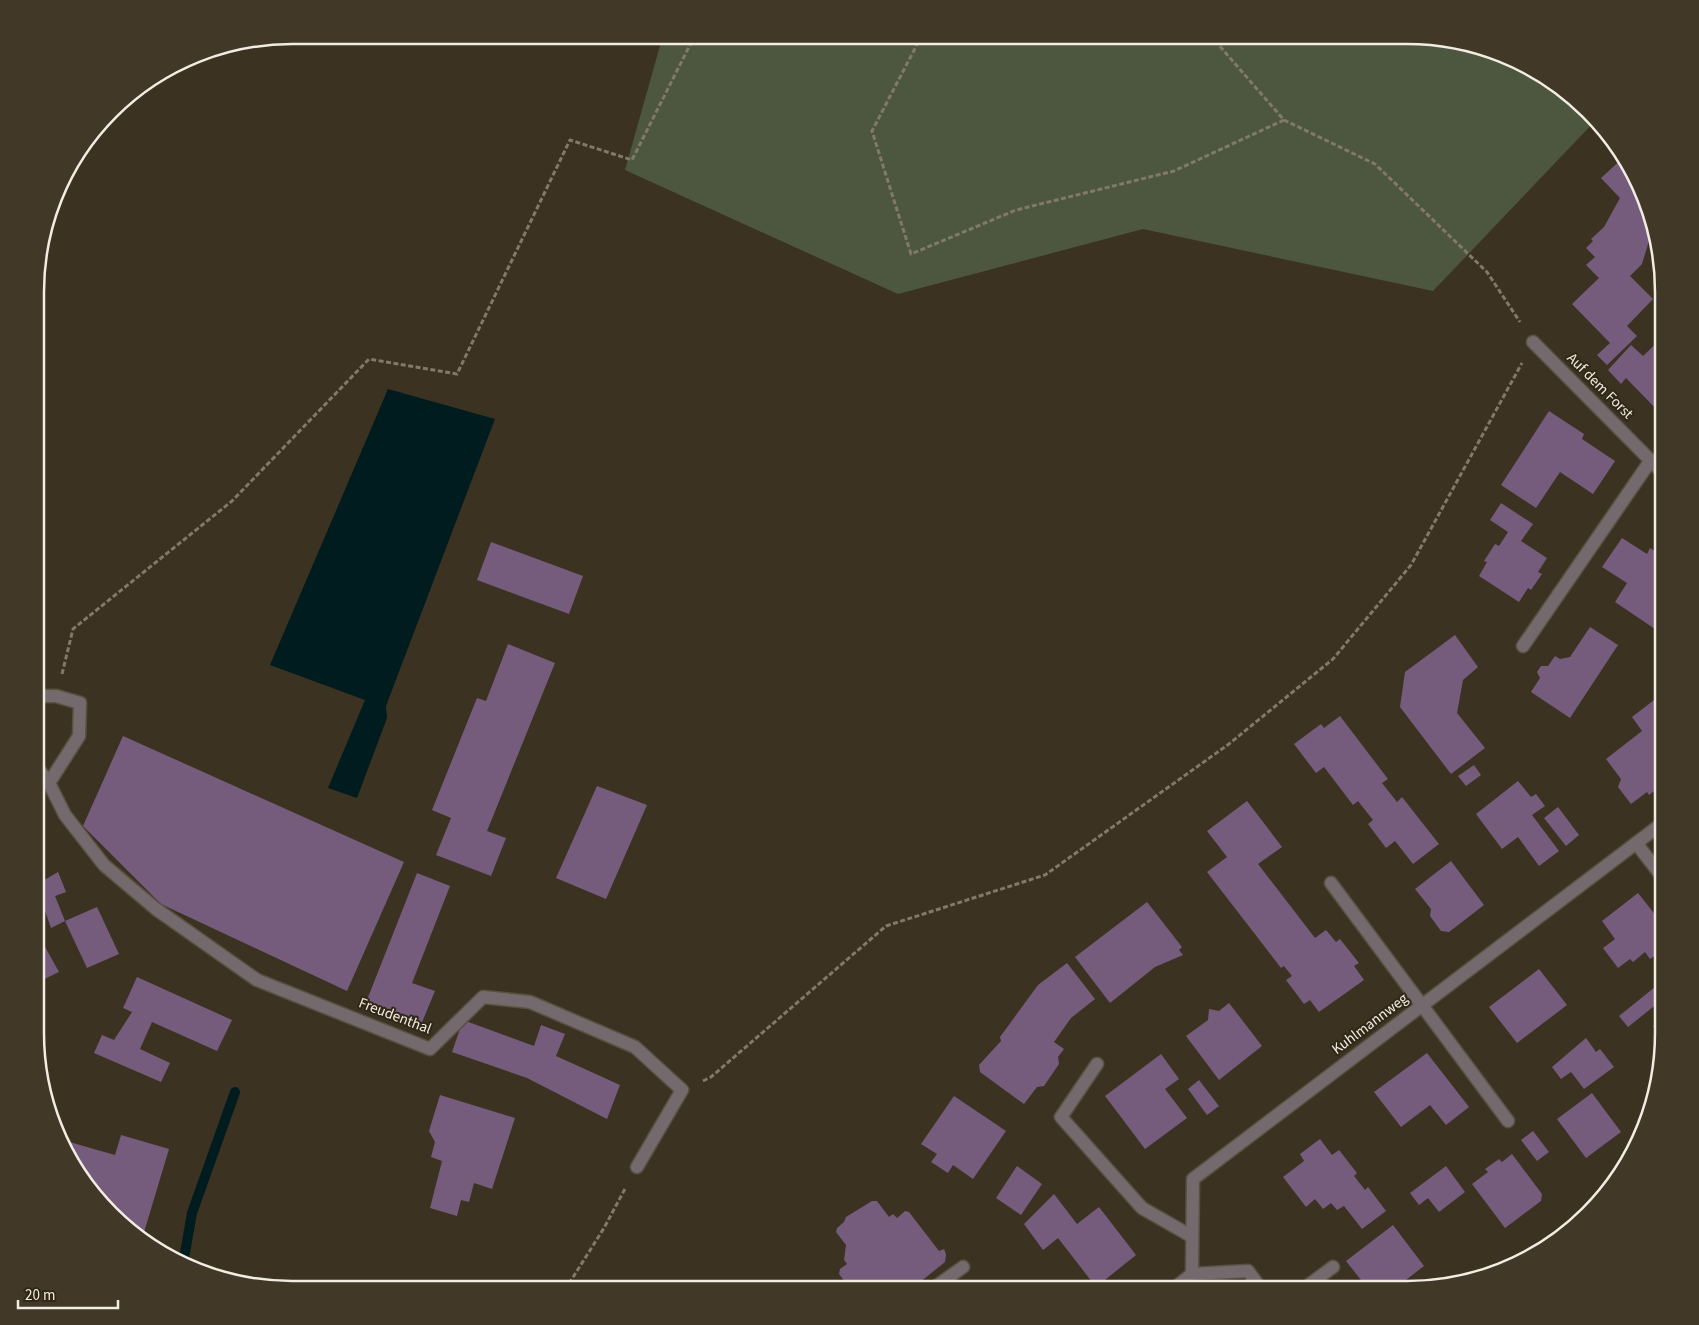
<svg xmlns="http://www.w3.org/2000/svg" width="1699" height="1325" viewBox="0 0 1699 1325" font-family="'Source Sans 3',sans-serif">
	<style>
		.green { fill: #4d573f }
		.water { fill: #001c1f }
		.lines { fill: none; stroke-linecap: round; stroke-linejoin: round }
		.stream { stroke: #001c1f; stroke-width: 10 }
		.building { fill: #755c7d }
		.minor-casing { stroke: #595040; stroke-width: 15 }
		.path { stroke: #81796a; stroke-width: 3; stroke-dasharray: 5 2.5; stroke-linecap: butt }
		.minor { stroke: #746a6e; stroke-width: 12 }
		.labels { text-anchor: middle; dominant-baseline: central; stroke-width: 4; stroke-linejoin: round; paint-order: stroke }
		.street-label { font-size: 15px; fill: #f3ece2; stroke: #312817 }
		.rim { fill: none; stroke: #f3ece2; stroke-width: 2.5 }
	</style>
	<rect width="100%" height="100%" fill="#3c3221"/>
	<path class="green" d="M663,35L1424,36L1506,55L1577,99L1596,120L1433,291L1143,229L898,294L625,170Z"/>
	<path class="water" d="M388,389L495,419L386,706L387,718L357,798L328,788L365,700L270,665Z"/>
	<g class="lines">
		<path class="stream" d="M183,1264L192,1213L235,1092"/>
	</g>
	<path class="building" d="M1625,156L1643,191L1640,194L1646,202L1652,231L1642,264L1630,276L1653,299L1627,326L1637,336L1607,365L1597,355L1610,343L1572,304L1599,278L1586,265L1595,257L1586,248L1593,241L1591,239L1604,227L1620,198L1601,178Z
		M1664,336V417L1626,378L1621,384L1608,370L1631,345L1643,356Z
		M1549,411L1584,434L1582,439L1615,461L1593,494L1560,472L1536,508L1501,485Z
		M1501,503L1533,524L1521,541L1547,558L1538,572L1542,574L1531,590L1528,588L1519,602L1479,576L1487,562L1484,561L1495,544L1499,546L1508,532L1490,520Z
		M1622,538L1647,554L1650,548L1664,557L1663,626L1655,629L1615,602L1627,583L1602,567Z
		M491,542L583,576L569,614L477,580Z
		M1590,627L1618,645L1570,718L1531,692L1540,678L1537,672L1541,666H1548L1555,656L1560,659L1570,657Z
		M1455,635L1478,667L1463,680L1457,713L1485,748L1451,774L1400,707L1405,672Z
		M508,644L555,663L487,831L506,838L491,876L436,855L451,818L432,810L477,698L486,701Z
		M1658,697L1664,705V738L1655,745L1664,757V779L1660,782L1662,785L1649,795L1647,792L1631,804L1618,787L1621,779L1606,759L1642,731L1632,717Z
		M1340,716L1388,779L1382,783L1397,802L1402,797L1439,844L1413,864L1395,841L1386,848L1368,824L1373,820L1358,801L1353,805L1324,767L1316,773L1294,744L1321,724L1324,728Z
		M123,736L404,862L347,991L161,904L83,826Z
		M1474,765L1481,775L1466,786L1458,776Z
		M1518,781L1531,797L1536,794L1545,806L1532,815L1559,851L1539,866L1518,837L1502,849L1476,814Z
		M597,786L647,805L606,899L556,878Z
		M1247,801L1282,847L1258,864L1315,938L1326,930L1336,942L1340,939L1359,963L1354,966L1364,980L1319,1012L1310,1000L1304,1004L1286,980L1292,976L1284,966L1281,968L1207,872L1227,857L1207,831Z
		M1558,807L1579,835L1566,846L1544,818Z
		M1451,861L1484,905L1449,932L1441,931L1430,916L1431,909L1415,889Z
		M58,872L66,892L55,896L65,921L97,907L119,954L87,968L65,921L51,928L36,885Z
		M417,873L450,886L412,983L435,991L420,1027L365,1005Z
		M1638,893L1664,926V938L1657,944L1662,951L1650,959L1645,952L1633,962L1630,959L1618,968L1603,948L1615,939L1602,921Z
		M1147,902L1182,947L1179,950L1183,955L1155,967L1110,1003L1075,957Z
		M39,936L59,972L36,983V938Z
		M1067,963L1095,999L1071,1018L1054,1042L1064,1049L1058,1057L1059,1064L1044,1086L1037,1087L1024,1104L980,1072L979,1065L1001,1041L1000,1037L1038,985Z
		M1539,969L1567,1005L1517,1043L1489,1007Z
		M137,977L232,1020L217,1051L152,1022L140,1049L170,1063L161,1082L94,1053L102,1035L114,1040L132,1012L123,1008Z
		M1655,987L1663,999L1628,1027L1619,1016Z
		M1229,1003L1262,1046L1219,1080L1186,1036L1208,1020L1209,1009L1219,1011Z
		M1663,1018V1040L1653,1026Z
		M463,1020L534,1046L541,1025L565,1034L556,1056L620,1085L607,1119L527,1078L452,1052Z
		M1586,1038L1596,1052L1600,1049L1614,1067L1584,1089L1571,1072L1561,1079L1552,1067Z
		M1427,1053L1469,1107L1446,1125L1430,1105L1401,1127L1374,1092Z
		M1161,1054L1179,1079L1165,1089L1187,1118L1145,1149L1105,1096Z
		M1199,1080L1219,1106L1207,1115L1188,1089Z
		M1592,1093L1621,1132L1586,1158L1557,1119Z
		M440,1095L515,1118L492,1189L474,1183L469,1202L461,1200L457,1216L430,1208L442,1161L431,1157L435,1142L429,1131Z
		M954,1096L1006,1131L973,1179L953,1165L948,1173L931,1162L937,1154L921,1144Z
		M1533,1131L1549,1152L1537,1161L1521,1140Z
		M121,1135L169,1149L142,1239L122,1226L61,1147L59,1139L115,1155Z
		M1320,1139L1332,1155L1339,1150L1357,1173L1354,1176L1365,1190L1368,1187L1386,1211L1362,1229L1344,1206L1337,1210L1331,1203L1323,1209L1315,1199L1306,1207L1283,1177L1304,1161L1300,1154Z
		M1512,1154L1542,1194L1541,1201L1505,1228L1472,1184L1488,1172L1485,1169L1499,1159L1502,1162Z
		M1017,1166L1042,1184L1021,1215L996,1198Z
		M1446,1166L1465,1192L1439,1212L1428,1198L1419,1205L1410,1193Z
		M1054,1194L1077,1224L1099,1207L1136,1255L1096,1287L1058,1238L1043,1250L1024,1224Z
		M872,1201H877L889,1217L893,1214L897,1218L905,1211L909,1212L939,1251L944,1249L946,1254L945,1262L910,1290H851L839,1274L840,1269L847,1264L844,1260L846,1245L836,1232L837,1228L844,1222L846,1217Z
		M1393,1225L1424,1266L1393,1290H1360L1361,1280L1346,1261Z"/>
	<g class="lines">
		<g class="minor-casing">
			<path id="minor" d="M1533,342L1664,474
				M1523,646L1651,460
				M36,696H56L80,703L79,736L49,783L65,815L104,865L156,909L257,980L430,1049L483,997L530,1002L635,1047L682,1090L637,1167
				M36,766L49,783
				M1636,843L1664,879
				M1331,883L1508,1121
				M1097,1064L1061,1117L1142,1208L1191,1236
				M1192,1274L1248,1271L1262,1290
				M931,1290L963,1267
				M1172,1290L1192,1274L1193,1179L1664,822
				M1302,1290L1333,1267"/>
		</g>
		<path class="path" d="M922,35L872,131L911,254L1016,210L1174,171L1284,120
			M1210,35L1284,120L1375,164L1487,272L1520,322
			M62,674L73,629L232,501L369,359L457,374L570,140L632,160L695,35
			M703,1081L711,1077L886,926L1045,875L1229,744L1333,659L1411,565L1522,363
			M565,1290L604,1228L626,1187"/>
		<use href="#minor" class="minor"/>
	</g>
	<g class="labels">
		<g class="street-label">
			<text transform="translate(1600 386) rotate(45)">Auf dem Forst</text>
			<text transform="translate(395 1016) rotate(21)">Freudenthal</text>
			<text transform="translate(1370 1024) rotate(-37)">Kuhlmannweg</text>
		</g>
	</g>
	<path d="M0 0H1699V1325H0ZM292 44H1407A248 248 0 0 1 1655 292V1033A248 248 0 0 1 1407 1281H292A248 248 0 0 1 44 1033V292A248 248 0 0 1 292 44Z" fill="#413827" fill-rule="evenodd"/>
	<path class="rim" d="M292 44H1407A248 248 0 0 1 1655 292V1033A248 248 0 0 1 1407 1281H292A248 248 0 0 1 44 1033V292A248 248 0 0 1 292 44Z"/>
	<path d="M18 1300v8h100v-8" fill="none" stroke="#f3ece2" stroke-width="2.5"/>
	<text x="25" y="1300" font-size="15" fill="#f3ece2" stroke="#312817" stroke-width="4" paint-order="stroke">20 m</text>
</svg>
